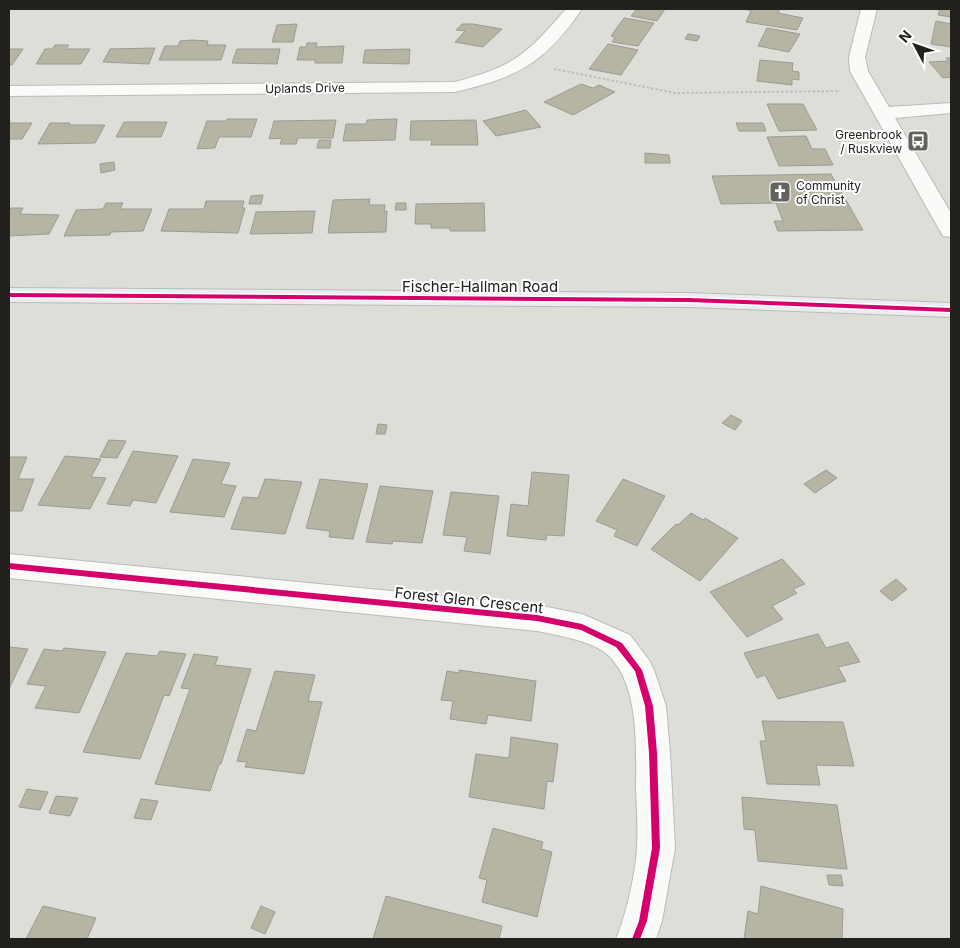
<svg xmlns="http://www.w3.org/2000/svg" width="960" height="948" viewBox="0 0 960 948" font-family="Inter,sans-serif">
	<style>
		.building { fill: #b6b5a3; stroke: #9b9a96 }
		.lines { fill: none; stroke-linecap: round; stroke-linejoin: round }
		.minor-casing { stroke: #babab6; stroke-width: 2 }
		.major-casing { stroke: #babab8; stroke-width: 2 }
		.path { stroke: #bdbcbb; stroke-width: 2; stroke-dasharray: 2.5 2; stroke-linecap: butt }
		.minor { fill: #fafaf9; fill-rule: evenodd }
		.major { fill: #eaecf0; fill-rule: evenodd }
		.cycleway-casing { stroke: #fff; stroke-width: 3 }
		.cycleway { fill: #d6006c; fill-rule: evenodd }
		.labels { text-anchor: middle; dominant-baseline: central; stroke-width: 4; stroke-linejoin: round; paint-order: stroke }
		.far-street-label { font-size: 12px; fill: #21201d; stroke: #fff }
		.far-poi-label { font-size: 12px; fill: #21201d; stroke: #fff; text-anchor: end }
		.street-label { font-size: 15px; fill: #21201d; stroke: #fff }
	</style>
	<rect width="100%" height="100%" fill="#deded9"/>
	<path class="building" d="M637,9H665L657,21L631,16Z
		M745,9H780L778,13L803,18L797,30L746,22L751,11Z
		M940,9H951V17L938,15Z
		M624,18L654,23L638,46L612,42L615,37L611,36Z
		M936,21L951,24V47L931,44Z
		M297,24L293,42H272L277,25Z
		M462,24H473L502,29L483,47L455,42L465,31L456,30Z
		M767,28L800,34L789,52L758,46Z
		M688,34L700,36L697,41L685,39Z
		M192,40L208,41L207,45H226L221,60H159L165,46H178L180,41Z
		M307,43H317L316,47L344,46L342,63H315V60H297L300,47H306Z
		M608,44L638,50L621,75L589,69Z
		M55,45H69L66,49H90L81,64H36L45,49H52Z
		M155,48L149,64L103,62L110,49Z
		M9,49H23L12,65H9Z
		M237,49H280L277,64L232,63Z
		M410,49L409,64L363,63L365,50Z
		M946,58H951V77L943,78L929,62L949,61Z
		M760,60L793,63L792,71L799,72V80L792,79V85L757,81Z
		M581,84L593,88L599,85L615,92L573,115L544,102Z
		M767,104H803L817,130L779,131Z
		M526,110L541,127L496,136L483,121Z
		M227,119H257L251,137H219L215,148L197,149L207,121H227Z
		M397,119L395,140L343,141L346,124H366L367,120Z
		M336,120L333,138H298L296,144H280L282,138L269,139L274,121Z
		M476,120L478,145H431L432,140H410L411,121Z
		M124,122H167L161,137H116Z
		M9,123H32L22,139H9Z
		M50,123H70L69,125H105L95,143L38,144Z
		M736,123H763L766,131H739Z
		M806,136L812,149H825L833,165L779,166L767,137Z
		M319,140H331L330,148H317Z
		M645,153L669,155L670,163H645Z
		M114,162L115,170L101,173L100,164Z
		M831,174L863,230L778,231L774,221H783L776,203L721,204L712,176Z
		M263,195L261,204H249L251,196Z
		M370,199L369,205H385L384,211H387L386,232L328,233L333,200Z
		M206,201H244L242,208H245L238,233L161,231L169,209H204Z
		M106,203H123L120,209H152L143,231L111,232L110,235L64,236L76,210L103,209Z
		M396,203H406V210H395Z
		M484,203L485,231H450V228H431V224H415L416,204Z
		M11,208H23L20,214L59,215L49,234L9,236V213Z
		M315,211L312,233L250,234L256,212Z
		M731,415L742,421L735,430L722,423Z
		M378,424L387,425L385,434H376Z
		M109,440L126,441L117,458L100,457Z
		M133,451L178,456L156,503L133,500L130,506L107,504Z
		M65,456L101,459L91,477L106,478L90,509L38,505Z
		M9,457H27L18,479H34L22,511H9Z
		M193,459L230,463L221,484L236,486L224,517L170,512Z
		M826,470L837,478L815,493L804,484Z
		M532,472L569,475L564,536L547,535L546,540L507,536L511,504L528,506Z
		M265,479L302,482L285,534L231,529L243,497L258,498Z
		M320,479L368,484L353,539L329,537L330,531L306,528Z
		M623,479L665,496L637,546L614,536L617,530L596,521Z
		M380,486L433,491L422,543L393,541L392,544L366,542Z
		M451,492L499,496L490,554L464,551L467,537L443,535Z
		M691,513L703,520L705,518L738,538L700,581L651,549L676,524L678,525Z
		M782,559L805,584L793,589L797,593L772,606L783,619L747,637L710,592Z
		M896,579L907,589L892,601L880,591Z
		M818,634L826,648L848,642L860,662L838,667L846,681L778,699L765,675L757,678L744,653Z
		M9,647L28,649L9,689Z
		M64,648L106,652L79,713L35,708L46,686L27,684L44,649L62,651Z
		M160,651L186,654L169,696L164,695L140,759L83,752L126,653L157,656Z
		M194,654L218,657L215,665L251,669L221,764H219L210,791L155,784L190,689L181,688Z
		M459,670L536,681L531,721L488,715L486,724L450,719L453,701L441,700L447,671L459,673Z
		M275,671L315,675L308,701L322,702L304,774L245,767L247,762L237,761L247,729L256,731Z
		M762,721L843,722L854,766L816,765L820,785L767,784L760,741H766Z
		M511,737L558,744L553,782L547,781L544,809L469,797L476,754L509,758Z
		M27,789L48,792L40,810L19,807Z
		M56,796L78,798L70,816L49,813Z
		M742,797L837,805L847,869L758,861L755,830L744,829Z
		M141,799L158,801L151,820L134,818Z
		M493,828L543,842L541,849L552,852L537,917L482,902L487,880L479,878Z
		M827,875H841L843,886L829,885Z
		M761,886L843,909L842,939H744L748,911L758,914Z
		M386,896L502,926L499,939H373Z
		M43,906L96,918L87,939H26Z
		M261,906L275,912L265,934L251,928Z"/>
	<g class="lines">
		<g class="minor-casing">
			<path id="minor" d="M566,9H582C544,64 518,77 455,92L9,96V86L455,82C515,66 526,55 566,9Z
				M861,9H877L865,57L868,71L889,107L951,103V113L895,118L951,213V237L943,236L940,231L850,71L849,57Z
				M9,554L537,605L582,614L630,635L649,660L654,670L666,706L670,753L675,848L662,921L656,939H616C626,916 636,872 637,847C638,828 637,809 636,790C636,749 640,685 608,655C593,641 557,635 537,631L9,578Z"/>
		</g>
		<g class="major-casing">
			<path id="major" d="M9,288L689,293L951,303V317L689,307L9,302Z"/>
		</g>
		<path class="path" d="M554,69L675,93L840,91"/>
		<use href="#minor" class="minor"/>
		<use href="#major" class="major"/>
		<g class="cycleway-casing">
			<path id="cycleway" d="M9,293L689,298L951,308V312L689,302L9,297Z
				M9,563L537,615L582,624L622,643L642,670L653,706L657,753L660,848L647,921L640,939H632L639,921L652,848L649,753L645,706L635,671L616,647L581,630L537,621L9,569Z"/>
		</g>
		<use href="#cycleway" class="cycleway"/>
	</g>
	<defs>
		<g id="bus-square" transform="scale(1.125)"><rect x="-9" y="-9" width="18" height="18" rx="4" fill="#63625f" stroke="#fff"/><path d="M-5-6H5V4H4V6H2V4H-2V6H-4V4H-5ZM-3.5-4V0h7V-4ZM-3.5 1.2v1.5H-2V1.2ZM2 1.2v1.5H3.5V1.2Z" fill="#fff"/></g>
		<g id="church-square" transform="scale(1.125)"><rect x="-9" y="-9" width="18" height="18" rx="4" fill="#63625f" stroke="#fff"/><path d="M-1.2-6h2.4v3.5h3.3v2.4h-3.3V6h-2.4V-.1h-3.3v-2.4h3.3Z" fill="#fff"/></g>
	</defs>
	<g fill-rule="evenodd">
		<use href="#bus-square" x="918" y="141"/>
		<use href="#church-square" x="780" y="192"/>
	</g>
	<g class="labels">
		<g class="far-street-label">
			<text transform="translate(305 88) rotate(-1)">Uplands Drive</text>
		</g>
		<g class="far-poi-label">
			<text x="902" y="134">Greenbrook<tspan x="902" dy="14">/ Ruskview</tspan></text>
			<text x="796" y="185" text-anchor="start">Community<tspan x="796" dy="14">of Christ</tspan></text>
		</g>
		<g class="street-label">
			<text x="480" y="286">Fischer-Hallman Road</text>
			<text transform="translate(469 600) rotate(6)">Forest Glen Crescent</text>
		</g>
	</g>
	<rect width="960" height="948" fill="none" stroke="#21201d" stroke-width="20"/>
	<g transform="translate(915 45) rotate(311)" stroke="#ffffff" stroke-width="4" paint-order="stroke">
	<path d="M0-4L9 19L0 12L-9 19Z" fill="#21201d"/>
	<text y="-8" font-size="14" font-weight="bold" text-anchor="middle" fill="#21201d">N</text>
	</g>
</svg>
